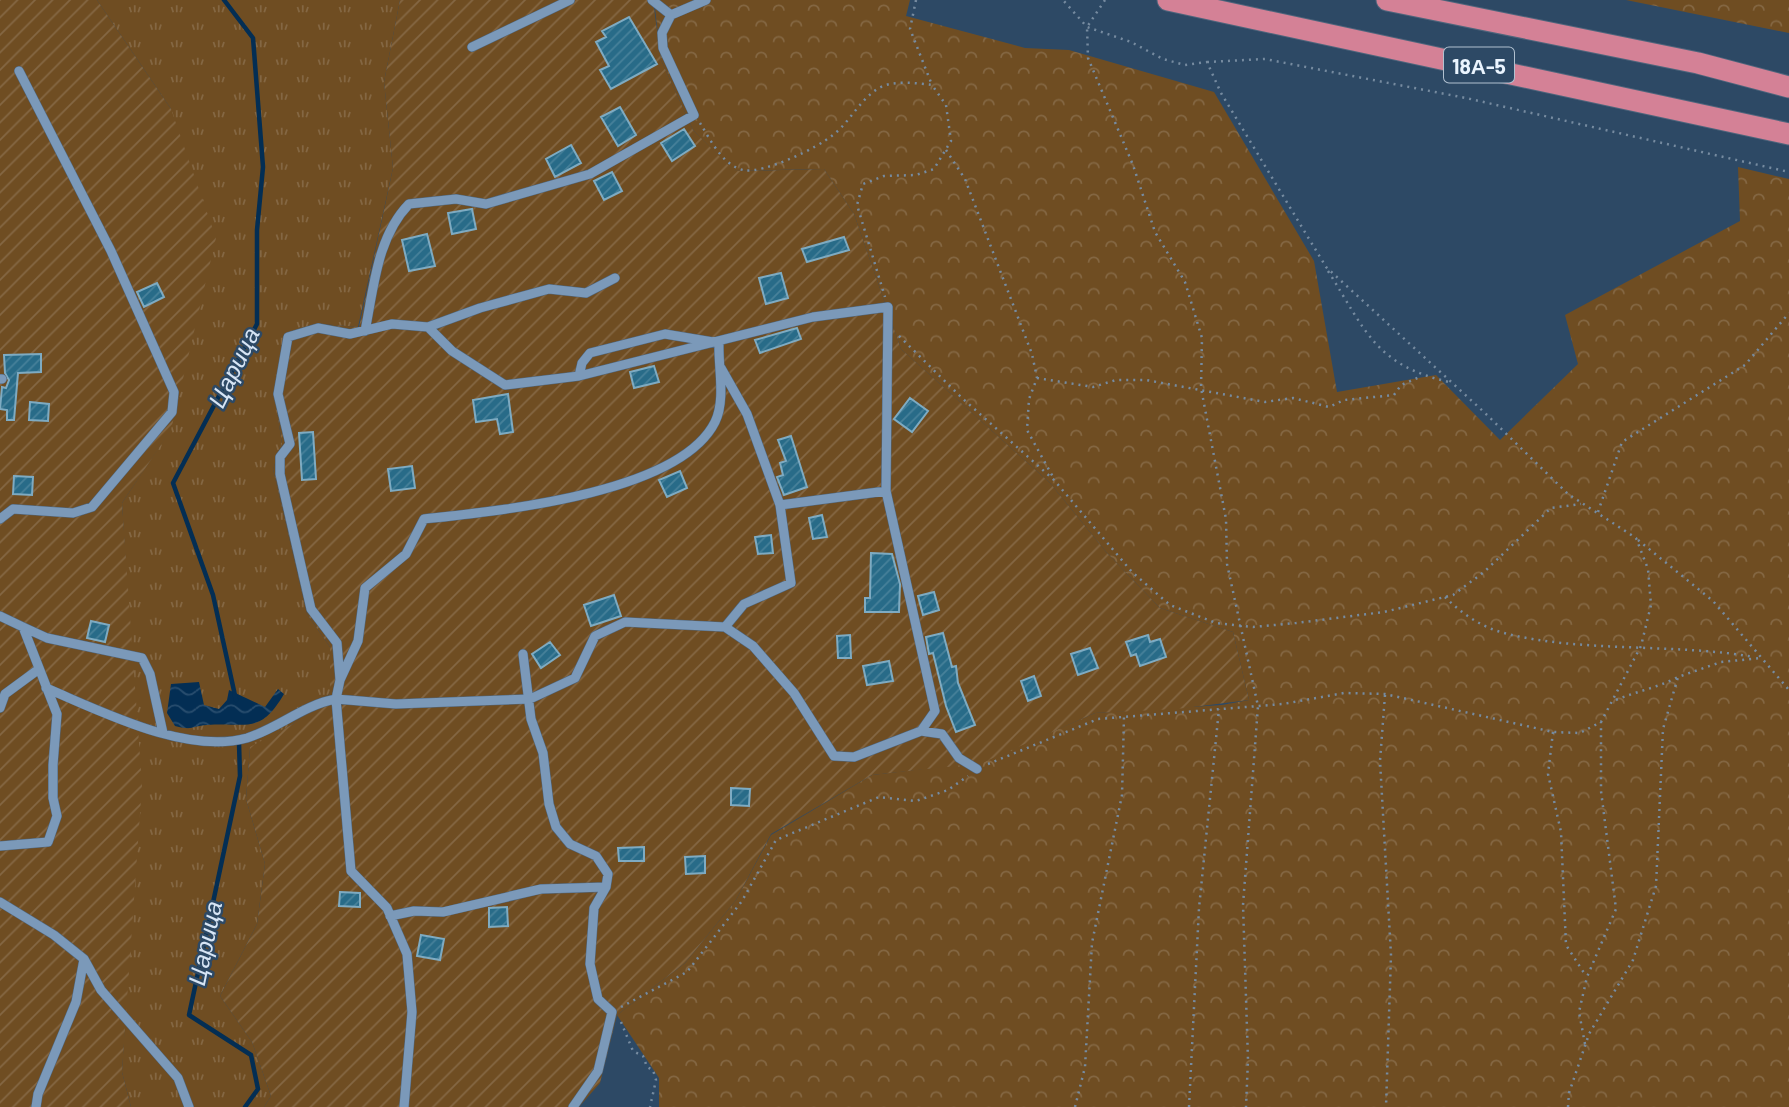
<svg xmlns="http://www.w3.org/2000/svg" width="1789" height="1107" viewBox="0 0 1789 1107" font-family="Barlow,sans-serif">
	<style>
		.grass { fill: url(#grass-tufts) }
		.forest { fill: url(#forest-crowns) }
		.garden { fill: url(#garden-furrows) }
		.water { fill: url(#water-waves) }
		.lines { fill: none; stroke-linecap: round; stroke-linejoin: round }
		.stream { stroke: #032e54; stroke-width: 4.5 }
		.building { fill: url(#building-hatch); stroke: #7eabc2; stroke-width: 2 }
		.service-casing { stroke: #4f657c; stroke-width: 10 }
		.trunk-casing { stroke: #4f657c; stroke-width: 23 }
		.path { stroke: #768ba0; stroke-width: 2.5; stroke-dasharray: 2 5; stroke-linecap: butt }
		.service { stroke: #7b99b9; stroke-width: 9 }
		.trunk { stroke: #d48196; stroke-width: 21 }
		.labels { text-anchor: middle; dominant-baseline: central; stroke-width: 5; stroke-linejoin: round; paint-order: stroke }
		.shield { fill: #2d4965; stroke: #b1c1d0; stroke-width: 2 }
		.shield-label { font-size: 21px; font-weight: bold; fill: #eaf4fe }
		.water-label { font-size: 24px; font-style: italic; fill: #d7e5f5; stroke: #2d4965 }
	</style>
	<defs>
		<pattern id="grass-tufts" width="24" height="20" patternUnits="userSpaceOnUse" patternTransform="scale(1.75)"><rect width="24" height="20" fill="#6f4d22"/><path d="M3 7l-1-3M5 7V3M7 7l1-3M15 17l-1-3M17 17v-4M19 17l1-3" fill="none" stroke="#846743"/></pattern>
		<pattern id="forest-crowns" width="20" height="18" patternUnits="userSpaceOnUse" patternTransform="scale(1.75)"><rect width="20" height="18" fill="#6f4d22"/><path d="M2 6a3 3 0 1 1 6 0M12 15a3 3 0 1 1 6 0" fill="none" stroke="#846743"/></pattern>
		<pattern id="garden-furrows" width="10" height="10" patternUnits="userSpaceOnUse" patternTransform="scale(1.75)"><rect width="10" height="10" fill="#6f4d22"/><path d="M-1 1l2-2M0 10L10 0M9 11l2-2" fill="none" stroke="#846743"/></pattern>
		<pattern id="water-waves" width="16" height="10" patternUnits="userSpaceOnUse" patternTransform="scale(1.75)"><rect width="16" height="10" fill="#032e54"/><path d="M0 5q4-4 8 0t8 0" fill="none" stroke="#284d6e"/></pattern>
		<pattern id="building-hatch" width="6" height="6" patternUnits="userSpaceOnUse" patternTransform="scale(1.75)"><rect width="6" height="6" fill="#286b88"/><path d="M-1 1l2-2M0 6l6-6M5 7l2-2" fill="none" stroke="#47819a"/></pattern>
	</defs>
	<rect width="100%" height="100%" fill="#2d4965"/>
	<path class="grass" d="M97,0H400L384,82L393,168L358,327L322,324L274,391L282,444L273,469L307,614L330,647V693L293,724L250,748L246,799L265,864L257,924L220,996L252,1042L271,1096L264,1107H131L122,1072L129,952L130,635L122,503L171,429V109Z"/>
	<path class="forest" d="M654,0H910L906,16L1025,48L1069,50L1214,92L1314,261L1337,392L1436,375L1500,440L1578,364L1565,315L1740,221L1738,167L1789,179V1107H659V1078L617,1015L685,963L736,900L771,835L872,775L982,762L1095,713L1222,705L1249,700L1233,632L1160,608L1107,553L1050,483L901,349L854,214L824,169L733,171L693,130L661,60Z
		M1626,0H1789V33Z"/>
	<path class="garden" d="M0,0H97L171,109L216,238L171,430L122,503L142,785L122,1072L131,1107H0Z
		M400,0H653L661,60L693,130L734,171L824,169L854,214L901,349L1050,483L1107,553L1160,608L1233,632L1249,700L1177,709L1095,713L982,763L872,775L771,834L736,900L685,963L617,1015L600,1083L579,1107H264L271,1096L252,1042L220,996L257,924L265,864L246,799L250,747L293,724L330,693V647L307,614L273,469L282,444L274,391L287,332L322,324L359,327L393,168L384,82Z"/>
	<path class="water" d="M199,682L204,705L219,709L227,700L229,690L265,707L278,689L284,694C260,735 248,722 207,725C192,726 193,731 175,726L167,713L171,684Z"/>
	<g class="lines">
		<path class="stream" d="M224,0L253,38L263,167L257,230V324L173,483L213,595L236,700
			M239,743L240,776L189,1015L251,1055L258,1089L245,1107"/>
	</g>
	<path class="building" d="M629,17L657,64L611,89L600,70L609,66L596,42L606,37L602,31Z
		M620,107L636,135L618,146L601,117Z
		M684,129L695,146L672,161L661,143Z
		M571,145L581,163L555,177L546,159Z
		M612,172L622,191L604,200L594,181Z
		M472,209L476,229L452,234L448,213Z
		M427,234L435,266L409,271L402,240Z
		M844,237L849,250L807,262L802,249Z
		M781,273L788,298L766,304L759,278Z
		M157,283L164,297L144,307L137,292Z
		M797,328L801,339L760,353L755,340Z
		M41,354V372L18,373L14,420H7V410L0,409L2,387L6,388L9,380L5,373L4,355Z
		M654,366L659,382L634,388L630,372Z
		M508,394L513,432L500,434L497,419L476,422L473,400Z
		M910,398L928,411L912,432L894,419Z
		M30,402L49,404L48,421L29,420Z
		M313,432L316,479L302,480L299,433Z
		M791,436L807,487L784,495L777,477L783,475L780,463L786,461L778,440Z
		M412,466L415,488L391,491L388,469Z
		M680,471L687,488L667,497L659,480Z
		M14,476L33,477L32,495L13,494Z
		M822,515L827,537L813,539L809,518Z
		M771,535L773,553L758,554L755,537Z
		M871,553L892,554L900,584L899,612H865V598H870Z
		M934,592L939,610L923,615L918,596Z
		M614,595L621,616L591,626L584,605Z
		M91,621L109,625L105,642L87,638Z
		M943,633L952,667L956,666L958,683L975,725L956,732L946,706L933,653L929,654L926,637Z
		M850,635L851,658H838L837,636Z
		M1148,635L1150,642L1160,639L1166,657L1140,666L1136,654L1131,656L1126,642Z
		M550,642L560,655L541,668L532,654Z
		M1090,648L1098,668L1078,675L1071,654Z
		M889,661L893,681L867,685L863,666Z
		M1034,676L1041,696L1028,701L1021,681Z
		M731,788L750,789L749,806L731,805Z
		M644,847V861H619L618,848Z
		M705,856V873L686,874L685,857Z
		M340,892L360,893V907L339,906Z
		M507,907L508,926L489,927V908Z
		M421,935L444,939L440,960L417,956Z"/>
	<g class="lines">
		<g class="service-casing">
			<path id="service" d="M671,15L706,0
				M472,47L570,0
				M428,327L452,351L505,385L579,376L813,317L888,307L886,491L935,711L921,731L854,757L834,756L794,693L753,646L725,627L625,622L595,636L575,678L530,699L396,704L336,699L340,680L337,643L311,609L280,474V457L290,444L278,394L288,337L318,328L350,334L392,324L428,327L480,308L549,289L586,293L615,278
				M365,331C374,287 377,237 409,204L456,199L486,204L590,174L694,115L663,48L662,33L671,15L652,0
				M721,368L747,414L780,505L791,583L744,604L725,627
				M0,379H2
				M780,505L886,491
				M0,519L13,509L73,513L92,507L172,412L174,392L111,251L19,71
				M0,616L23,627L57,714L53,765V798L57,816L48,842L0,846
				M23,627L47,638L142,658L150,674L163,733
				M523,654L531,719L543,753L549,804L556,827L570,844L596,856L608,874L606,887L594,908L590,964L598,999L612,1012L598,1071L573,1107
				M340,680L358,641L365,588L406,554L424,519C497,511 679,494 715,422C726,400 718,367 719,343L665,334L590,353L582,363L579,376
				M46,688C101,711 186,755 247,738C279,728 303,705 336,699L351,871L387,908L407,954L412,1012L404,1107
				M0,708L5,694L39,669
				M921,731L942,734L959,758L977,769
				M0,902L54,935L84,959L101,990L178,1078L189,1107
				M390,916L414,911L443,912L541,889L606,887
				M36,1107L38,1094L76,1002L84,959"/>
		</g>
		<g class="trunk-casing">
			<path id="trunk" d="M1168,0L1789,134
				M1387,0L1698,63L1789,87"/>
		</g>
		<path class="path" d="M916,0L910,29L932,85
			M1105,0L1087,27L1088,58L1133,165L1155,232L1185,282L1202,338L1201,388L1226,519L1227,564L1258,706L1243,905L1248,1060L1246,1107
			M1207,62L1265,59L1466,98L1789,172
			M700,123C710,139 722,165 743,170C764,174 817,148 833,135C850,122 860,99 879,88C893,80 916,83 932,85L946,105L951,141L934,169L916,175L884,176L863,184L857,205L885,297
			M946,150L965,179L1032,354L1037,378L1029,399L1027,430L1053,477
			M1328,271C1366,331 1375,365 1449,382
			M899,336L962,398L1054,480L1132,572L1170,605L1216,623L1253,627L1296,623L1384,612L1453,595L1484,572L1551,508L1581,504
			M1037,378L1093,387L1116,380H1146L1265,402L1293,398L1329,407L1344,400L1394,395L1401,385L1422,376
			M1598,512L1622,442L1745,365L1789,313
			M1638,540L1713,601L1789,690
			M1445,597C1461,613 1481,627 1504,633C1581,653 1675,643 1754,657
			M1385,695L1380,761L1391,955L1386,1107
			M1616,700C1637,691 1657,688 1678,677
			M1553,732L1548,774L1561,832L1566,945L1586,976
			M988,764L1098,719L1283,704L1344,693L1385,694L1553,732L1580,733L1601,722L1641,646L1651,605L1648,569L1636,538L1568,494L1485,413L1326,267L1221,93L1207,62L1185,65L1163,59L1131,42L1087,27L1063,0
			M621,1007L687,972L742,901L776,840L879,797L916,801L948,790L968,776
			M621,1022L633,1051L643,1056L647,1067L653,1070L656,1080L650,1107
			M1585,1044L1579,1012L1587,977L1616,909L1601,791V722
			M1075,1107L1085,1067L1092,943L1122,795L1124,717
			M1189,1107L1199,908L1219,709
			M1568,1107L1569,1093L1589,1034L1633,960L1656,886L1663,729L1678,677L1721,662L1761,658"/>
		<use href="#service" class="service"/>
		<use href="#trunk" class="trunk"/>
	</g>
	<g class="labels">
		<rect class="shield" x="1444" y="47.5" width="70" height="35" rx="5"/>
		<g class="shield-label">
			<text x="1479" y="65">18А-5</text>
		</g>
		<g class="water-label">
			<text transform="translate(233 367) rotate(-64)">Царица</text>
			<text transform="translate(204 943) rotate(-78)">Царица</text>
		</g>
	</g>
</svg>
